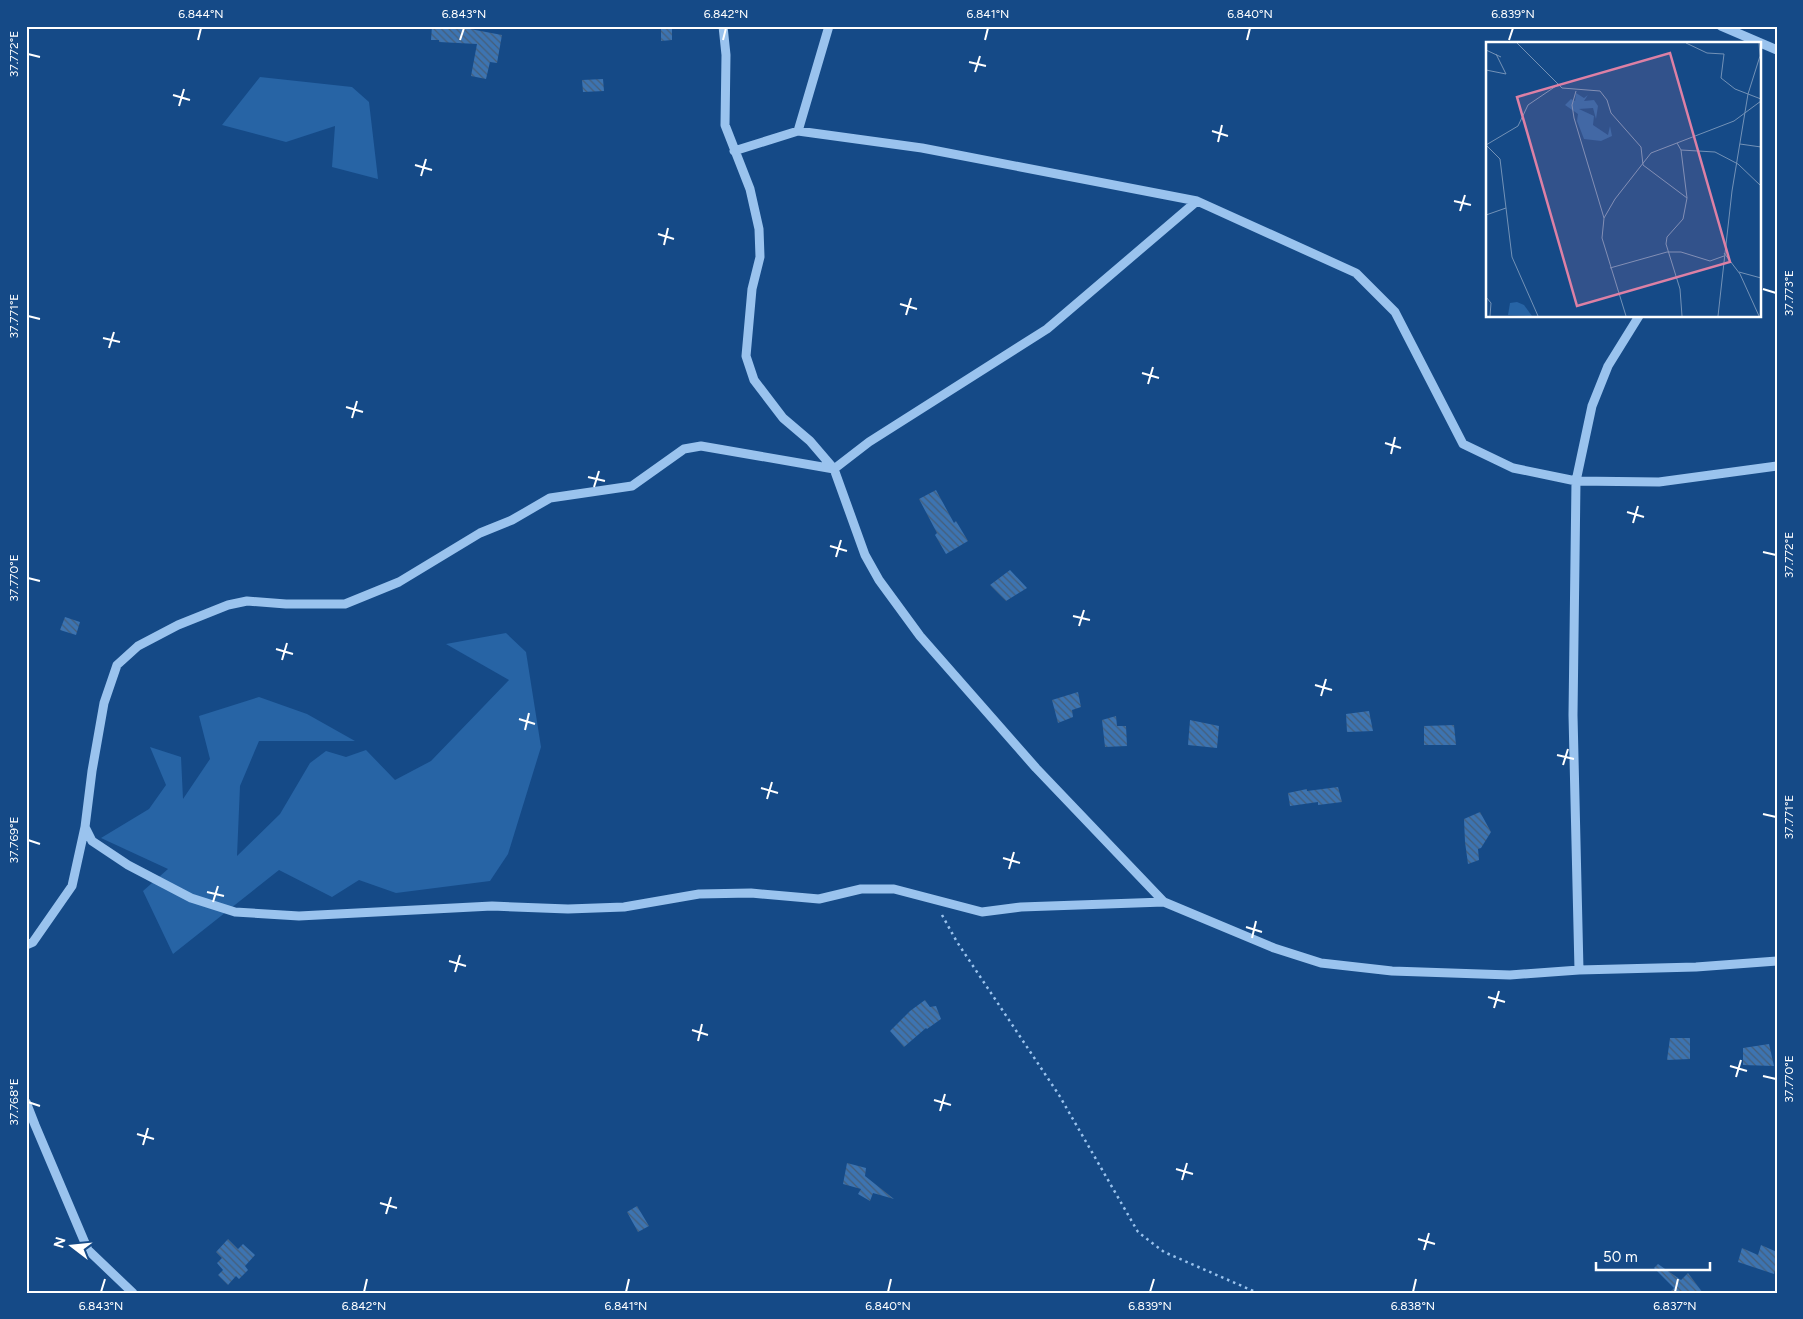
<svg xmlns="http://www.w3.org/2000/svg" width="1803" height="1319" viewBox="0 0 1803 1319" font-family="Figtree,sans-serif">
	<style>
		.grass { fill: #2764a5 }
		.building { fill: url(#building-back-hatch) }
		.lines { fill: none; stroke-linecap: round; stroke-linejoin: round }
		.path { stroke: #9ac3ee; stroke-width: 2.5; stroke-dasharray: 2.5 4; stroke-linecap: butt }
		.minor { stroke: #9ac3ee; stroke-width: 9 }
		.ticks { fill: none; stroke: #fff; stroke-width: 2 }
		.inset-road { fill: none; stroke: #7392b7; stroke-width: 1 }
		.view { fill: #dd80a5; fill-opacity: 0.15; stroke: #dd80a5; stroke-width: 2.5 }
		.inset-edge { fill: none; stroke: #fff; stroke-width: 2.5 }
		.neatline { fill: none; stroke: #fff; stroke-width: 2 }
		.ticks-label { font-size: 12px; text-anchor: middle; fill: #fff }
	</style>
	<defs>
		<pattern id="building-back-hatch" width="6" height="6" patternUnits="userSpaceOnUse" patternTransform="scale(1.25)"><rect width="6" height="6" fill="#3d74b1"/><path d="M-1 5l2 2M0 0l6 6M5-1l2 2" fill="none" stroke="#455e79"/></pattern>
	</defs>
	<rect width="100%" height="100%" fill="#154a87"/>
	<path class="grass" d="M260,77L352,87L369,102L378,179L332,167L335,126L286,142L222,125Z
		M506,633L526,652L541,747L508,854L490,881L396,893L359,880L332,897L279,870L173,954L143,891L168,869L101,838L149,809L166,785L150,747L181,757L183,799L210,759L199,716L259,697L307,714L355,741H259L240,786L237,856L280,814L310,763L326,751L346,757L366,750L395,780L431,761L509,680L446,644Z"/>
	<path class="building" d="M432,26H454L502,35L497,63L490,62L486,79L471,76L477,44L439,42V40H431Z
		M661,26H672V40L661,41Z
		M603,79L604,91L583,92L582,80Z
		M936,490L954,523L956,521L968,541L946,554L935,535L937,533L919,499Z
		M1010,570L1027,588L1006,601L990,585Z
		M65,617L80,622L76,635L60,630Z
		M1078,692L1081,707L1072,710L1073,717L1058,723L1052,700Z
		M1369,711L1373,731L1347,732L1346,714Z
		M1116,716L1117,726H1126L1127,746L1105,747L1102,720Z
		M1190,720L1219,726L1217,748L1188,745Z
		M1454,725L1456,745H1424V726Z
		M1338,787L1342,802L1318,805V802L1290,806L1288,793L1307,789V791Z
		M1480,812L1491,832L1481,848L1478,849L1479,860L1468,864L1465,842L1464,819Z
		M925,1000L930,1007L936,1006L941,1019L927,1029L926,1028L904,1047L890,1031L910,1011Z
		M1670,1038H1690V1059L1667,1060Z
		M1769,1044L1774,1066L1743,1065V1048Z
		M847,1163L866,1168L865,1176L894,1199L873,1193L870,1201L858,1194L861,1189L843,1184Z
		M637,1206L649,1226L638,1232L627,1212Z
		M228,1239L238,1249L243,1244L255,1255L245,1266L248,1270L239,1279L236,1276L228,1285L218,1275L223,1270L217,1263L222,1258L216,1252Z
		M1761,1245L1777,1252V1262L1774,1274L1738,1262L1742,1248L1758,1255Z
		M1658,1264L1681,1280L1688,1273L1703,1293H1669L1674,1288L1654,1268Z"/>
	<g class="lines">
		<path class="path" d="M942,915L957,942L1059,1095L1138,1232L1164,1252L1258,1293"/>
		<path class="minor" d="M723,26L726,55L725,125L750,189L759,229L760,257L752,289L746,356L754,380L783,418L810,441L834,469L865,555L879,580L920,636L1036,768L1164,902L1274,948L1321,963L1392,971L1510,975L1579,970L1696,967L1777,961
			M1721,26L1777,50
			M798,131L829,26
			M734,151L798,131L922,148L1197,201L1356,273L1395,312L1463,444L1513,468L1576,481L1659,482L1777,466
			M85,827L92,841L128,865L191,898L235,912L299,916L492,906L568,909L624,907L699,894L751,893L819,899L861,889H894L982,912L1021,907L1164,902
			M26,945L33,942L72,886L85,827L92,771L104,703L117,665L138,646L178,625L228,605L247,601L286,604H345L399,582L480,533L512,520L550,498L632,486L684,449L701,446L834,469L869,442L1047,329L1197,201
			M1579,970L1573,715L1576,481L1592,406L1608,366L1639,316
			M26,1102L35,1125L88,1250L133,1293"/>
	</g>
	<path class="ticks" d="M198,40L201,28M460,40L464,28M723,40L726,28M985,40L988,28M1247,40L1250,28M1509,40L1513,28M28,54L40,57M969,62L986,66M975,72L980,56M173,95L190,100M179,106L184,89M1212,131L1228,136M1218,142L1222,125M415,165L432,170M421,176L426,159M1454,201L1471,205M1460,211L1465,195M658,234L674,239M664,245L668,228M1763,289L1776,293M900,304L917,309M906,315L911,298M28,316L40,319M103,338L120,342M109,348L114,332M1142,373L1159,378M1148,384L1153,367M346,407L363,412M352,418L357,401M1385,443L1401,448M1391,454L1395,437M588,477L605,481M594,487L599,471M1627,512L1644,517M1633,523L1638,506M830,546L847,551M1763,552L1776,555M836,557L841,540M28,578L40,581M1073,616L1090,620M1079,626L1084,610M276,649L293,654M282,660L287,643M1315,685L1332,690M1321,696L1326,679M519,719L535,724M525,730L529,713M1557,755L1574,759M1563,765L1568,749M761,788L778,793M767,799L772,782M1763,814L1776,817M28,840L40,844M1003,858L1020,863M1009,869L1014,852M207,892L224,896M213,902L218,886M1246,927L1262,932M1252,938L1256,921M449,961L466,966M455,972L460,955M1488,997L1505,1002M1494,1008L1499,991M692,1030L708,1035M698,1041L702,1024M1730,1066L1747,1071M1763,1076L1776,1079M1736,1077L1741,1060M934,1100L951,1105M28,1102L40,1106M940,1111L945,1094M137,1134L154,1139M143,1145L148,1128M1176,1169L1193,1174M1182,1180L1187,1163M380,1203L397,1208M386,1214L391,1197M1418,1239L1435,1244M1424,1250L1429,1233M101,1292L105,1279M364,1292L367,1279M626,1292L629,1279M888,1292L891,1279M1150,1292L1154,1279M1413,1292L1416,1279M1675,1292L1678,1279"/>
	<g transform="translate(1486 42)">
		<rect width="275" height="275" fill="#154a87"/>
		<path d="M90,51L98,56L102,53L98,59L108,58L112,64L110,77L107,66L93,67L108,74L107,83L122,93L124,84L126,94L115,99L98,97L91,79L92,72L79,63L85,57L89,59Z" fill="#2764a5"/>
		<path d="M31,260L38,263L46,274L22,273L24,261Z" fill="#2764a5"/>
		<path class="inset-road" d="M31,1L76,46L114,49L121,58L125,71L155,105L157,123L201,156M200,1L221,11L238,12L235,36L249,47L275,57M0,8L15,15M0,28L20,32L10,12M90,49L86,63L88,76L118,176M191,101L195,108L201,156L197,177L181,195L180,202L194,247L196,274M254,102L275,105M0,103L32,84L42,63L73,42M0,103L14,117L26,215L52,274M195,108L229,110L252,122L275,144M0,173L20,166M238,211L254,232L273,274M124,226L181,210H195L224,219L238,214M253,230L275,236M0,255L5,261L4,274M140,274L116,196L118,176L129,157L165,111L248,79L275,59M232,274L246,149L262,52L274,14L273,1"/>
		<path class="view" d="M184,11L244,220L91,264L31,55Z"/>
		<rect width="275" height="275" class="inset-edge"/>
	</g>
	<rect width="1803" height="1319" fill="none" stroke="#154a87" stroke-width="55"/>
	<g transform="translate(72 1246) rotate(286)" stroke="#154a87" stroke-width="4" paint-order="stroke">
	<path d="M0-4L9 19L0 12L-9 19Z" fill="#ffffff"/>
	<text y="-8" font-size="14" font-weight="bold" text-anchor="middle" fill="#ffffff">N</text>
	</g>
	<path d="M1596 1262v8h114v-8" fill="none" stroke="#ffffff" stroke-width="2.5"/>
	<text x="1603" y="1262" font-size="15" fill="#ffffff" stroke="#154a87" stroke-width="4" paint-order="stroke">50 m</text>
	<rect x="28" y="28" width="1748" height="1264" class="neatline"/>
	<g class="ticks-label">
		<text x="201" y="18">6.844°N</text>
		<text x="464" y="18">6.843°N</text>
		<text x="726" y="18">6.842°N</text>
		<text x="988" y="18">6.841°N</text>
		<text x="1250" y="18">6.840°N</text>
		<text x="1513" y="18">6.839°N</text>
		<text transform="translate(14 54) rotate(-90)" y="4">37.772°E</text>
		<text transform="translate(1789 293) rotate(-90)" y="4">37.773°E</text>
		<text transform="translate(14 316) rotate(-90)" y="4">37.771°E</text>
		<text transform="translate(1789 555) rotate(-90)" y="4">37.772°E</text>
		<text transform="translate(14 578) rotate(-90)" y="4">37.770°E</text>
		<text transform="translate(1789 817) rotate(-90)" y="4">37.771°E</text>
		<text transform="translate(14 840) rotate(-90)" y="4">37.769°E</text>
		<text transform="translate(1789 1079) rotate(-90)" y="4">37.770°E</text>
		<text transform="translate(14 1102) rotate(-90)" y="4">37.768°E</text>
		<text x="101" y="1310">6.843°N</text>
		<text x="364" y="1310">6.842°N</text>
		<text x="626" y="1310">6.841°N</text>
		<text x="888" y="1310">6.840°N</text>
		<text x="1150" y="1310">6.839°N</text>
		<text x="1413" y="1310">6.838°N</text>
		<text x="1675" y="1310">6.837°N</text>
	</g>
</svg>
